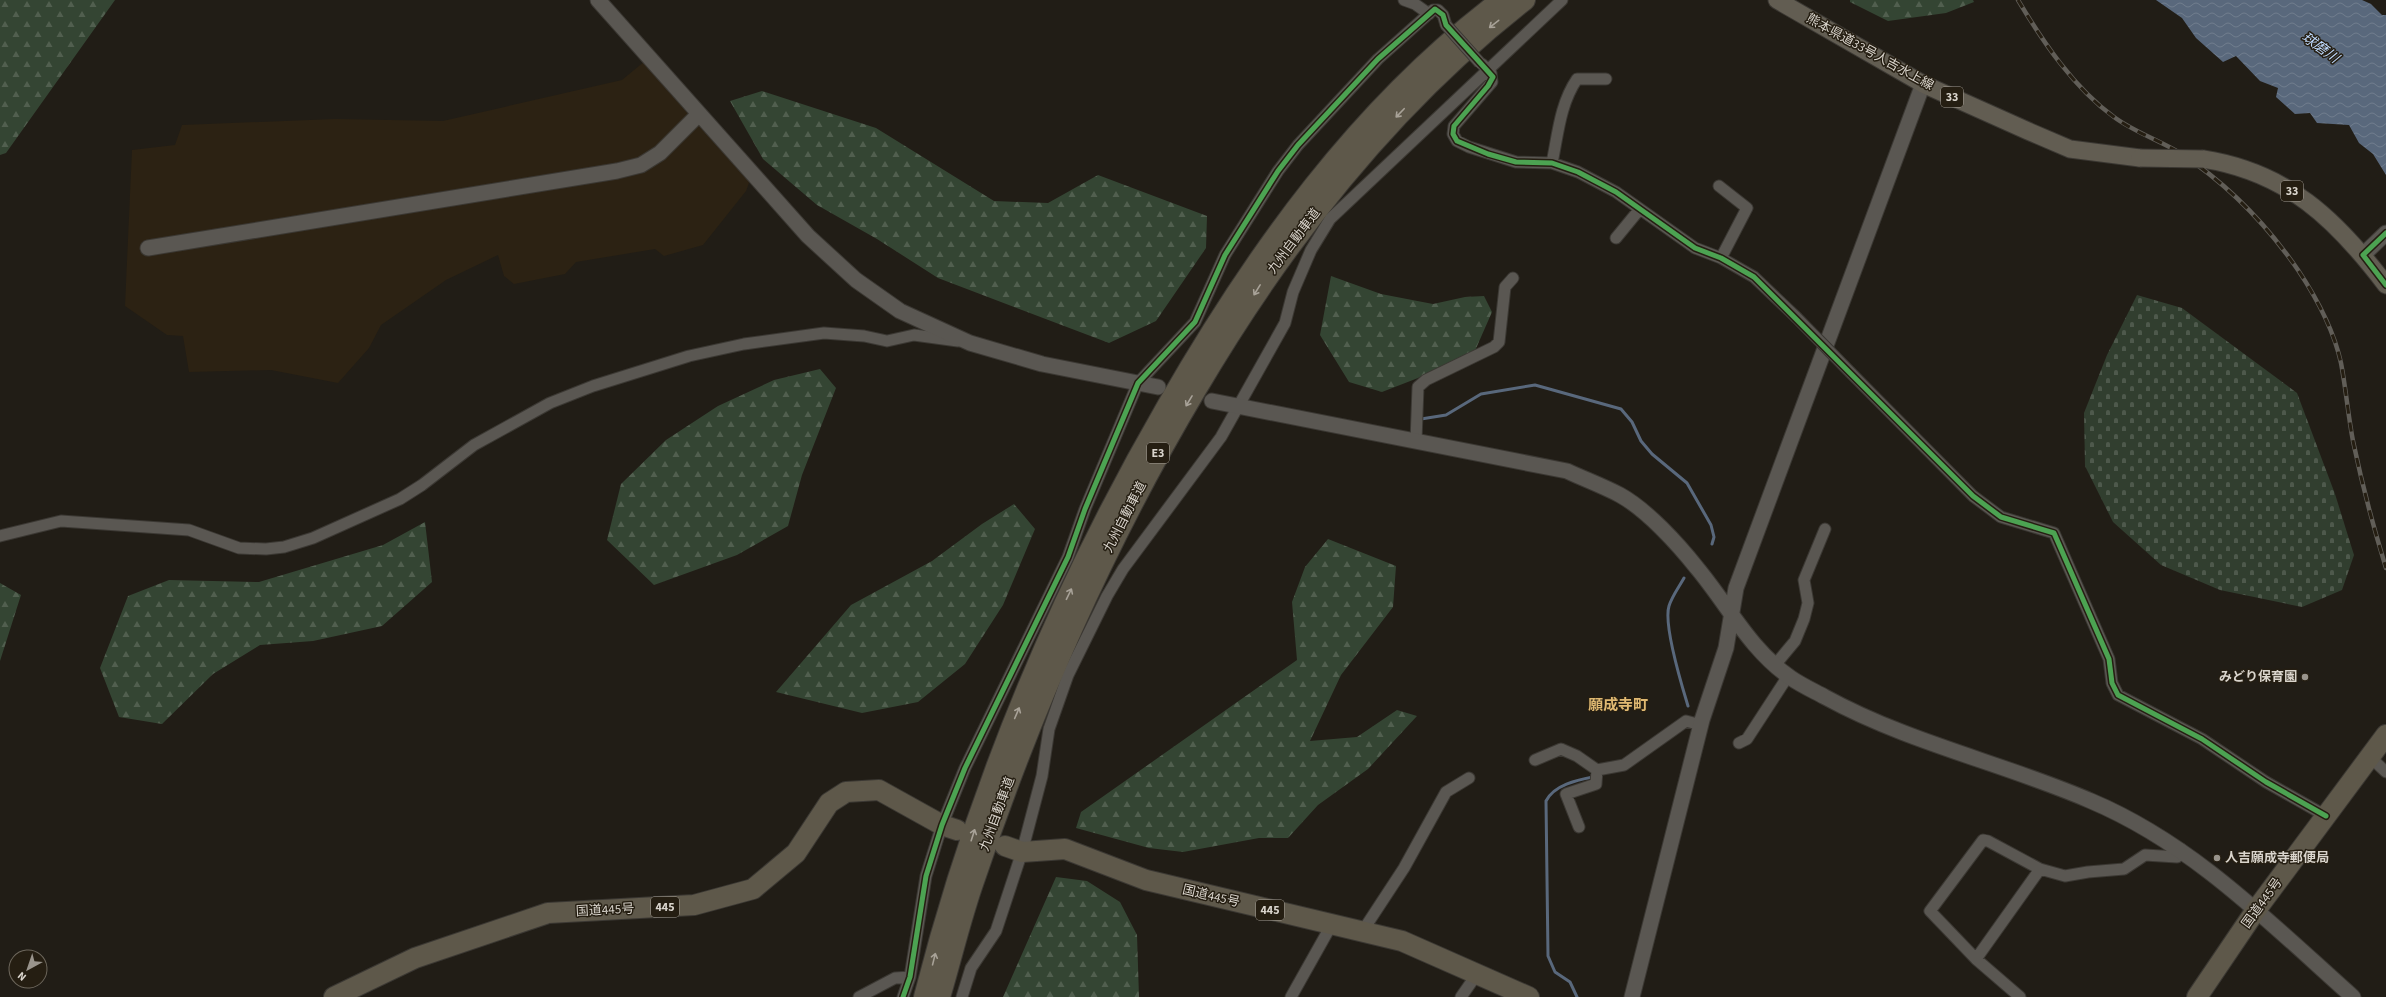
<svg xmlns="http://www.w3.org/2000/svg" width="2386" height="997" viewBox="0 0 2386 997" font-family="'Source Sans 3','Noto Sans JP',sans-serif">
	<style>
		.built { fill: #2c2213 }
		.forest { fill: url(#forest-firs) }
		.cemetery { fill: url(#cemetery-stones) }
		.water { fill: url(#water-waves) }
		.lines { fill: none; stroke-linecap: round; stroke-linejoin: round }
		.stream { stroke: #59687c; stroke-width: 3 }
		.street-casing { stroke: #3b3833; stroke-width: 13 }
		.secondary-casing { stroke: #3b3833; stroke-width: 17 }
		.primary-casing { stroke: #3b3833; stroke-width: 19 }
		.highway-casing { stroke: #3b3833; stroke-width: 22 }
		.street { stroke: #5a5752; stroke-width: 11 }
		.secondary { stroke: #5a5752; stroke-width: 15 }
		.primary { stroke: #625d52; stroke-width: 17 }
		.highway { stroke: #5e584a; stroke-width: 20 }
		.rail-casing { stroke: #615e58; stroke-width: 4.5 }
		.rail { stroke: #251e12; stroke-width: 3; stroke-dasharray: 9; stroke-linecap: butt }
		.street-bridge-casing { stroke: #3b3833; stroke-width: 13; stroke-linecap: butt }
		.primary-bridge-casing { stroke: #3b3833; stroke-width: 19; stroke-linecap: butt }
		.street-bridge { stroke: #5a5752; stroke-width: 11 }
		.primary-bridge { stroke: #625d52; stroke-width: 17 }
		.cycleway-casing { stroke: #251e12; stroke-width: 8 }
		.cycleway { stroke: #4ca352; stroke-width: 5 }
		.oneway { stroke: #a8a298 }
		.poi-dot { fill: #99948c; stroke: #251e12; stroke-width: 1.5 }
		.labels { text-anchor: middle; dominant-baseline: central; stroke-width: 3; stroke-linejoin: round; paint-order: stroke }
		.shield { fill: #251e12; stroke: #a39d94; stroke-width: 1 }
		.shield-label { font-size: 12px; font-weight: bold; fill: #d9d4cc }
		.street-label { font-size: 13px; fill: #d9d4cc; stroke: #251e12 }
		.poi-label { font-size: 13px; font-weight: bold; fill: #d9d4cc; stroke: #251e12; text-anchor: end }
		.water-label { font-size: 14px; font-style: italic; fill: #bed9fd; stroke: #251e12 }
		.quarter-label { font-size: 15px; font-weight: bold; fill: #e0b972; stroke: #251e12 }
	</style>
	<defs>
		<pattern id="forest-firs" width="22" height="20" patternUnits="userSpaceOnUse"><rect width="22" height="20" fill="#344533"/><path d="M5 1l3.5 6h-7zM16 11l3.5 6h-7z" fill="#515f4f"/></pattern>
		<pattern id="cemetery-stones" width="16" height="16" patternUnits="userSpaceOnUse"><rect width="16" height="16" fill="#313e2f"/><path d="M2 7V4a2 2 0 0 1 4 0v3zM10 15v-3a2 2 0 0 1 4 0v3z" fill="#4e594c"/></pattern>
		<pattern id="water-waves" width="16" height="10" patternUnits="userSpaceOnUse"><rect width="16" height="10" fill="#59687c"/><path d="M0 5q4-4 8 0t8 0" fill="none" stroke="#707d8d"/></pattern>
	</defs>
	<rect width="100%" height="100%" fill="#211d16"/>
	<path class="built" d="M645,61L750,180L746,191L703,245L664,256L655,249L576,262L565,274L514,284L504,276L498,255L446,280L381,325L369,348L338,383L271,370L189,372L183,336L167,335L125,306L132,150L175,145L182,125L335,119L443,121L622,80Z"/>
	<path class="forest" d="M0,0H115L6,153L0,155Z
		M1850,0H1973L1974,2L1946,13L1888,21L1850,2Z
		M762,91L876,128L994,201L1048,203L1098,175L1207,216L1206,248L1156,321L1109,343L938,278L877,239L817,205L763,159L730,101Z
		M1331,276L1381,294L1433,304L1465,297L1484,296L1492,312L1474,353L1418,378L1382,392L1349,382L1320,335Z
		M820,369L836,388L802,475L788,526L737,555L654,585L607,540L621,484L666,440L718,406L774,380Z
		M1014,504L1035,529L1003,605L965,664L918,702L862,713L776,692L851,605L932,561L982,524Z
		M425,522L432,582L382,626L313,641L260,645L213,674L162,724L119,717L100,668L128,596L169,580L259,582L383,545Z
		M1328,539L1396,566L1393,607L1341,675L1310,741L1357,737L1397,710L1417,716L1368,769L1318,805L1288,838H1259L1183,852L1149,848L1076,828L1081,812L1297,660L1292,602L1305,567Z
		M0,583L21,595L0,661Z
		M1056,877L1087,881L1120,902L1137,935L1139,997H1003Z"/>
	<path class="cemetery" d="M2137,295L2182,308L2297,393L2335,494L2354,555L2342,590L2302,607L2220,590L2161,565L2113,522L2085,466L2084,413L2107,355Z"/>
	<path class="water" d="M2156,0H2362L2371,4L2382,15H2386V175L2373,154L2359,143L2349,125L2317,123L2310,113L2295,114L2276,97L2278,88L2260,81L2236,56L2223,62L2196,38L2182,18Z"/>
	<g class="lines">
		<path class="stream" d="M1421,419L1446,415L1481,394L1535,385L1621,409L1632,422L1641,441L1652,454L1687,483L1711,525L1714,537L1712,544
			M1684,578C1679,587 1672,596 1669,606C1663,625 1682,686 1688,706
			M1577,997L1570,982L1555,972L1548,956L1546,801C1554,785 1577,780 1593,777"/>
		<g class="street-casing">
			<path id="street" d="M1404,0L1415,4L1429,14
				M1482,64L1491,73L1492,82L1454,126L1453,134L1457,141L1469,147L1516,162L1552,163L1578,172L1616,192L1695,248L1721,258L1754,277L1796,317
				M1552,163C1558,134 1560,104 1577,79H1606
				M1719,186L1747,208L1721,258
				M1616,238L1639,210
				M1851,373L1973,496L2001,517L2054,533L2109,659L2112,683L2118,695L2202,739L2266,782L2326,816
				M1416,441L1418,387L1426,380L1494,347L1499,342L1505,287L1513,278
				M0,536L61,521L189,530L239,548L266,549L284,547L313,538L400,499L422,485L474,445L550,403L593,386L689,356L744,344L824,333L864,336L887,341L914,335L958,341
				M1775,665L1795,641L1804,619L1808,603L1804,580L1825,529
				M1739,743L1747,739L1788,676
				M2370,757L2386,772
				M1535,760L1561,749L1577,756L1597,770L1624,765L1686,721L1701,725
				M1579,827L1566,794L1596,784L1597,770
				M1362,932L1404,868L1446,792L1469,778
				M1976,959L1930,911L1983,840L1988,841L2040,869
				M859,997L895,978L910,977
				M903,997L910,977L926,876L942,825L965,768L1068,557L1085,509L1138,383L1195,322L1225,255L1278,171L1298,145L1378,59L1433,10H1438L1443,15L1446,25
				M962,997L971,968L996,931L1022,852L1042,776L1049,729L1068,675L1107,596L1123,569L1221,437L1285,323L1293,292L1311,250L1330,219L1562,0
				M1291,997L1332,924
				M1461,997L1477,974
				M2020,997L1976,959L2040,869L2065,876L2088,872L2124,869L2145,855L2177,857L2181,849"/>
		</g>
		<g class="secondary-casing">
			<path id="secondary" d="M598,0L808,236L856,280L900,311L970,343L1042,364L1158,387
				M148,248L617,171L641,165L660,153L699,114
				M2363,255L2386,233
				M1212,401L1567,471C1584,479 1603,486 1620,495C1647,510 1678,544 1697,568C1728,605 1750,650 1791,678C1801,685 1814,691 1825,697C1909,743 2003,763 2091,801C2193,844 2271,924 2353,997
				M1632,997L1702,720L1726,648L1736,588L1923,84"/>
		</g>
		<g class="primary-casing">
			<path id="primary" d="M1777,0L1923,84L2028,131L2070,149L2140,158
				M2203,159C2287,172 2336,219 2386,285"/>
		</g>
		<g class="highway-casing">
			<path id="highway" d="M1005,846L1022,852L1065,849L1146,880L1402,941L1529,997
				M334,997L415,958L548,913L694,905L753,889L796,853L829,803L846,792L879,790L942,825L957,830
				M924,997C977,790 1060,591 1167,406C1255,253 1359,107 1501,0
				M940,997C952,957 961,917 975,878C1033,706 1103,546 1196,390C1283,242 1389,106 1525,0
				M2197,997L2256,910L2386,735"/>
		</g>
		<use href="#street" class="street"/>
		<use href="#secondary" class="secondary"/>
		<use href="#primary" class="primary"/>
		<use href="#highway" class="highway"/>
		<g class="rail-casing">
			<path id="rail" d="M2018,0C2043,42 2074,88 2114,117C2134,132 2159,140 2180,153C2226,183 2267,225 2298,270C2316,297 2334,331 2341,363C2346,389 2348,415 2353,441C2362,484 2373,526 2386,568"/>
		</g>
		<use href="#rail" class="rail"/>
		<g class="street-bridge-casing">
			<path id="street-bridge" d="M1446,25L1480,63
				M1796,317L1851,373"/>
		</g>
		<g class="primary-bridge-casing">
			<path id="primary-bridge" d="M2140,158L2203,159"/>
		</g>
		<use href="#street-bridge" class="street-bridge"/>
		<use href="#primary-bridge" class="primary-bridge"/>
		<g class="cycleway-casing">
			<path id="cycleway" d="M2386,233L2363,255L2386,285
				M903,997L910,977L926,876L942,825L965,768L1068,557L1085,509L1138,383L1195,322L1225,255L1278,171L1298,145L1378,59L1435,9L1443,15L1446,25L1493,77L1488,86L1454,126L1453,134L1457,141L1488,154L1516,162L1552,163L1578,172L1616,192L1695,248L1721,258L1754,277L1973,496L2001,517L2054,533L2109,659L2112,683L2118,695L2202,739L2266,782L2326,816"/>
		</g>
		<use href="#cycleway" class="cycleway"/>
	</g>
	<defs><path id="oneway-shaft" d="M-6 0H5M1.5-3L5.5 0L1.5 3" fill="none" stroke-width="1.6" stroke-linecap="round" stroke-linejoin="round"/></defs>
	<g class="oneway">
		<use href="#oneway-shaft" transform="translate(1494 24) rotate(142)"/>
		<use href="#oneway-shaft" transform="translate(1400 113) rotate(134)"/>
		<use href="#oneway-shaft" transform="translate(1257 290) rotate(122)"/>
		<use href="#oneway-shaft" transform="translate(1189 401) rotate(121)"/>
		<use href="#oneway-shaft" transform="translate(1069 594) rotate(-64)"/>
		<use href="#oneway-shaft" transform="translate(1017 713) rotate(-67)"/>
		<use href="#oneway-shaft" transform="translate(973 835) rotate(-72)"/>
		<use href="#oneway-shaft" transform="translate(934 959) rotate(-76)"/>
	</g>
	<g class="poi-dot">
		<circle cx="2305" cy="677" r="4"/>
		<circle cx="2217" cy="858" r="4"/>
	</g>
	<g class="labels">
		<g class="shield">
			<rect x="1941" y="87" width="22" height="20" rx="3"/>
			<rect x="2281" y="181" width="22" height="20" rx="3"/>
			<rect x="1147" y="443" width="22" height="20" rx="3"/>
			<rect x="651" y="897" width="28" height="20" rx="3"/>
			<rect x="1256" y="900" width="28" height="20" rx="3"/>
		</g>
		<g class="shield-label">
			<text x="1952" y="97">33</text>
			<text x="2292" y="191">33</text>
			<text x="1158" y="453">E3</text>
			<text x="665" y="907">445</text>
			<text x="1270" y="910">445</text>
		</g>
		<g class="street-label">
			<text transform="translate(1870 52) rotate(29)">熊本県道33号人吉水上線</text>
			<text transform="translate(1294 241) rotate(-53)">九州自動車道</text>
			<text transform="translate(1125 517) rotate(-63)">九州自動車道</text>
			<text transform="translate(997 814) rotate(-70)">九州自動車道</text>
			<text transform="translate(1211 896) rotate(13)">国道445号</text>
			<text transform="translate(2262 903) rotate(-54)">国道445号</text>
			<text transform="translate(605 910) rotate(-3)">国道445号</text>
		</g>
		<g class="poi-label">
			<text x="2297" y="677">みどり保育園</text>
			<text x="2225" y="858" text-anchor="start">人吉願成寺郵便局</text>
		</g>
		<g class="water-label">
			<text transform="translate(2320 48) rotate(36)">球磨川</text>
		</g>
		<g class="quarter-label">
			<text x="1618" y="705">願成寺町</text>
		</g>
	</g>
	<g transform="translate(28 969) rotate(220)"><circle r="19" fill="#251e12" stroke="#6d675c"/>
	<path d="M0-3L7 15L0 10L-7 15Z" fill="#99948c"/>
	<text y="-6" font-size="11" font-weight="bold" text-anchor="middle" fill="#d9d4cc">N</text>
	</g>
</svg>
